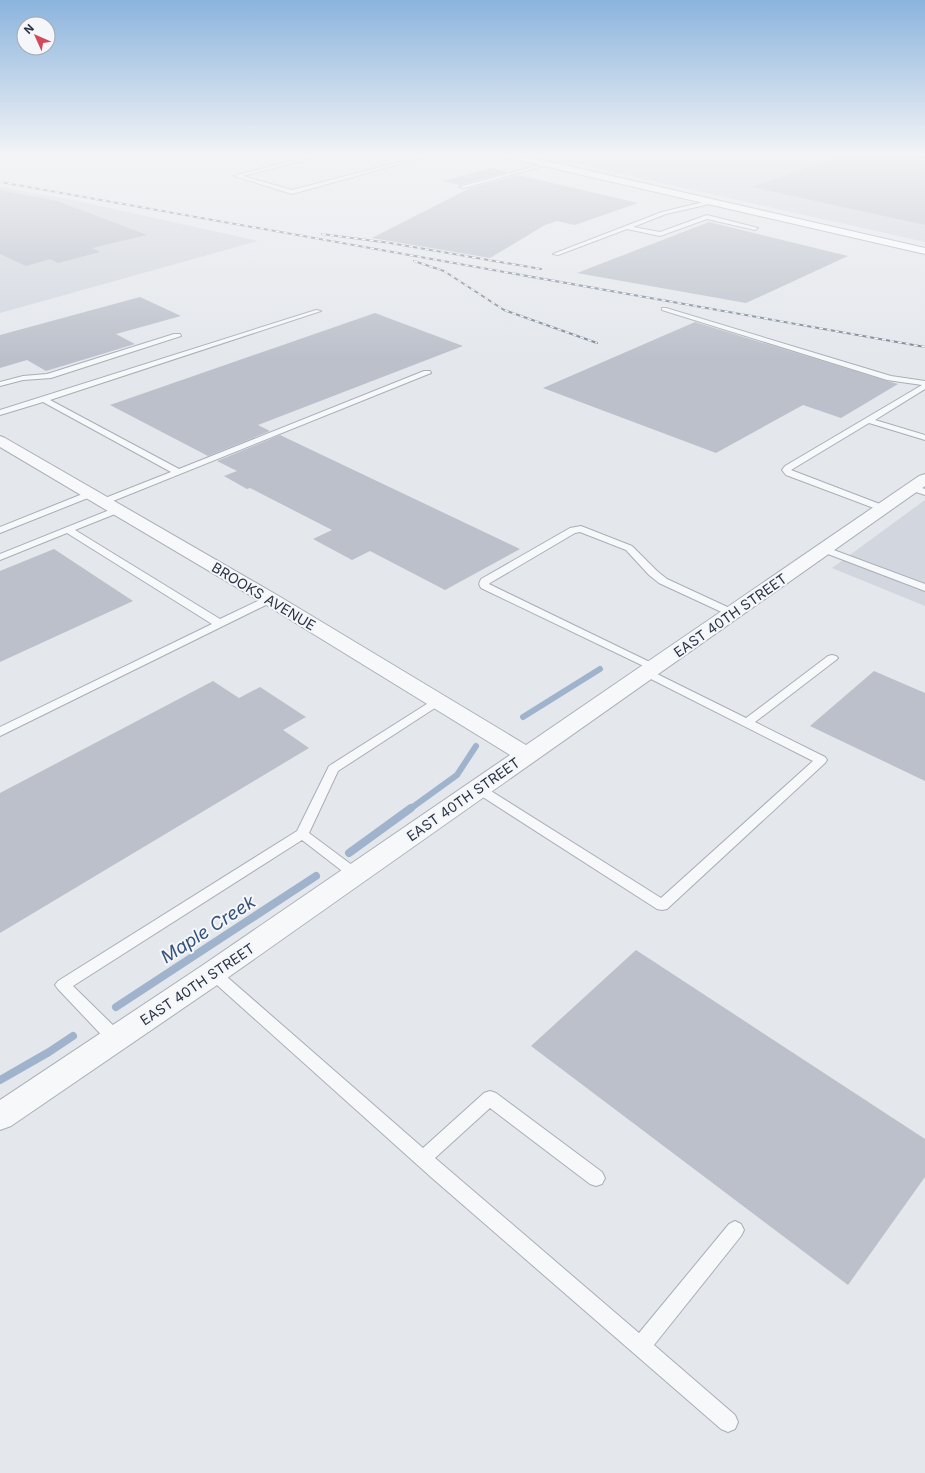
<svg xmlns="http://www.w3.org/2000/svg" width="925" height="1473" viewBox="0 0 925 1473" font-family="Inter,sans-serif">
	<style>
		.built { fill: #d2d6de }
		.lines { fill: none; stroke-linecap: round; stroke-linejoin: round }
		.stream-far1 { stroke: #9fb4cc; stroke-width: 6 }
		.stream { stroke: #9fb4cc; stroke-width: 8 }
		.building { fill: #bbc0ca }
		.lane-casing { stroke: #a9aeb7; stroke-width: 2 }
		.street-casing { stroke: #a9aeb7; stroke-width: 2 }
		.secondary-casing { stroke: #a9aeb7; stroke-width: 2 }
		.lane { fill: #f7f8fa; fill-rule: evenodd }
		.street { fill: #f7f8fa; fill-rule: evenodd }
		.secondary { fill: #fff; fill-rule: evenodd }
		.rail-casing { stroke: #7d8696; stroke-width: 2 }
		.rail { stroke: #f4f6f9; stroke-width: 1.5; stroke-dasharray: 4; stroke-linecap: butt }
		.labels { text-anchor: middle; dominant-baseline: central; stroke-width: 4; stroke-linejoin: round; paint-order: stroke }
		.street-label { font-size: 14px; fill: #2b3445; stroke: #f4f6f9 }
		.near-water-label { font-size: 18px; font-style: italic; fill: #34527a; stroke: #f4f6f9 }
	</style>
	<rect width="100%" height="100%" fill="#e4e7ec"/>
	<path class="built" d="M528,153H925V242Z
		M0,187L73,200L258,241L0,313Z
		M925,500V606L832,568Z"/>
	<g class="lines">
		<path class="stream-far1" d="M523,717L600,669
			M410,809L457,775L476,746"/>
		<path class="stream" d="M349,853L411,808
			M116,1007L316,876
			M0,1080L49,1052L73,1036"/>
	</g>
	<path class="building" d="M850,153H925V225L752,187Z
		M491,168L508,172L460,185L443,181Z
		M518,175L638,203L575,225L557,221L545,225L490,258L372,238L470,188Z
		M0,190L57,201L147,235L92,248L100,252L58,263L50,259L26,266L0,254Z
		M709,222L848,256L746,303L577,273Z
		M140,297L181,316L116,334L135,344L46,371L27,360L0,368V335Z
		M375,313L463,346L258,425L270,431L208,456L110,405Z
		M695,322L887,381L898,384L841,418L803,405L716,453L543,388Z
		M280,435L520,549L445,590L370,551L352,560L313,539L332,530L250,488L247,489L224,476L237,471L217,461Z
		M54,549L133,601L0,662V571Z
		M874,671L925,693V781L810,726Z
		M213,681L239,698L260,687L306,717L283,730L309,748L0,933V793Z
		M636,950L925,1139V1177L848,1285L531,1046Z"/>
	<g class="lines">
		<g class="lane-casing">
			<path id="lane" d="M320,153L328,154L243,176L292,190L415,158L410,153H415L421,158L292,194L234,176Z
				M539,153H547L524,160L522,159Z
				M547,163L551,164L464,188L459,187Z
				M712,200L714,201V203L666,214L633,227L660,232L707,215L758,228L755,230L707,219L660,236L627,229L558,255L553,254L662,212Z
				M662,308H666L891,376L925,381V389L875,420L925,435V440L869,423L791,470L885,506L887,508L885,510H879L786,475L782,470L785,466L922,385L887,380L662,310Z
				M316,310L321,311L50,400L179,469L424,371H430L431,373L103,505L100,504L98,502L100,500L171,472L43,402L0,415V410Z
				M174,334H180L181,336L51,378L23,380L0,386V382L23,376L47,374Z
				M913,485L925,489V495L910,490L909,488L910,486Z
				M90,491L95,494L93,496L0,533V527Z
				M117,507L120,508L122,510L120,512L75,530L220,619L266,597H274L275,599L274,601L0,736V727L212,624L67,533L0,560V554Z
				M581,526L632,546L657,571L667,579L736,611L737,613L732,616L728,615L659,583L649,575L626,550L580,532L575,533L490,583L489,584L658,666L660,668L654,671L481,588L479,584L481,579L570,528Z
				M823,546L925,584V591L820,551L818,549L820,547Z
				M832,655L836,656L838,658L836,660L755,722L825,757L827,760L825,763L667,909L662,910L657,909L475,792L473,789L475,786L479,785L483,786L661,898L813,761L643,675L641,673L643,671H651L746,718L828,656Z
				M437,698L441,700L443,702L441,704L338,771L309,833L360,871L362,874L360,877L355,879L350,877L302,840L73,986L122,1034L124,1039L122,1044L116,1045L110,1044L58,989L55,985L58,981L297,831L329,766L433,700Z
				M213,967L218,969L423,1148L484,1093L490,1091L496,1093L602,1172L605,1178L602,1184L596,1186L590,1184L490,1108L435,1158L639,1333L729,1224L735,1221L741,1224L744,1230L741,1236L654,1345L735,1415L738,1422L735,1429L728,1432L721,1429L432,1178L208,977L206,973L208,969Z"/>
		</g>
		<g class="street-casing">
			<path id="street" d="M0,436L5,438L277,595L526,745L919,476L925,474V486L223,981L11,1126L0,1130V1100L203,965L510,755L263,603L0,447Z"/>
		</g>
		<g class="secondary-casing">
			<path id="secondary" d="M496,153H512L925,248V254L500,156Z"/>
		</g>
		<use href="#lane" class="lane"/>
		<use href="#street" class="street"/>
		<use href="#secondary" class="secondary"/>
		<g class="rail-casing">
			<path id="rail" d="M0,182L925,347
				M322,234L390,243L541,269
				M414,261L444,271L504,310L597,343"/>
		</g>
		<use href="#rail" class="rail"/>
	</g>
	<linearGradient id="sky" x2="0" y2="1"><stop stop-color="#8bb4dd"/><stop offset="0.43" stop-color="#f3f4f6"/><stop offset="1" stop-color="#f3f4f6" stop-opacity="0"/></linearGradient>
	<rect width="925" height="359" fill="url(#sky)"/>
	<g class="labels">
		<g class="street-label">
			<text transform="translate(264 596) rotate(31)">BROOKS AVENUE</text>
			<text transform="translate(730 615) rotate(-35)">EAST 40TH STREET</text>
			<text transform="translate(463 799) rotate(-35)">EAST 40TH STREET</text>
			<text transform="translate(197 984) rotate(-34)">EAST 40TH STREET</text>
		</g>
		<g class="near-water-label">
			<text transform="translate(208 929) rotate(-33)">Maple Creek</text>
		</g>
	</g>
	<g transform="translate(36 36) rotate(315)"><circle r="19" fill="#f4f6f9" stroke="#a4a8b1"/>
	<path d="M0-3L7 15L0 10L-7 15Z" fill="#d1495b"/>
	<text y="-6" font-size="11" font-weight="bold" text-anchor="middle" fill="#2b3445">N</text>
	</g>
</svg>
